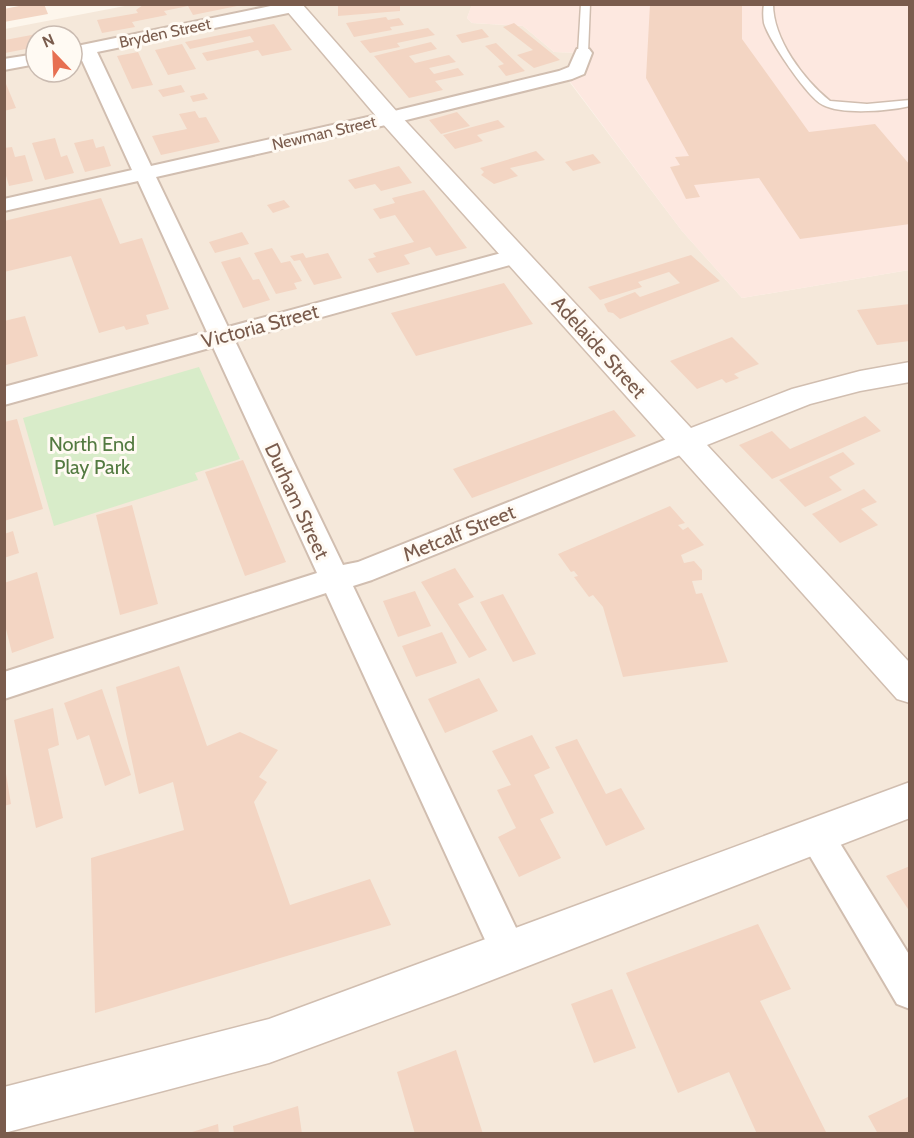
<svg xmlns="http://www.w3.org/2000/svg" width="914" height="1138" viewBox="0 0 914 1138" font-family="Cabin,sans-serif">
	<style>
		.residential { fill: #f5e8da; fill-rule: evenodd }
		.commercial { fill: #fde8e0 }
		.green { fill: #d8ecc9 }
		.building { fill: #f3d5c3 }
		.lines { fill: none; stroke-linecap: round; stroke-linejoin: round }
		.service-casing { stroke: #d1beb0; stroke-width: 3 }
		.minor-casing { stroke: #d1beb0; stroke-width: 4 }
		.tertiary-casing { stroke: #d1beb0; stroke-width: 3 }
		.service { fill: #fff; fill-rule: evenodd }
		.minor { fill: #fff; fill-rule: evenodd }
		.tertiary { fill: #fff; fill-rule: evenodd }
		.labels { text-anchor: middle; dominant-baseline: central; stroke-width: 6; stroke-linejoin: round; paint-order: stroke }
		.far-street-label { font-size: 16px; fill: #7a5c4d; stroke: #fffaf3 }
		.street-label { font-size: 20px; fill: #7a5c4d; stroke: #fffaf3 }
		.park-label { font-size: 20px; fill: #537a41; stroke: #fffaf3 }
	</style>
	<rect width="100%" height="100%" fill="#fdf6ec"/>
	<path class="residential" d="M130,5H472L467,18L472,23L523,26L554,52L583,53L565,76L682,231L742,298L909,270V1133L5,1134V29ZM36,36H72V72H36Z"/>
	<path class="commercial" d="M472,4L909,5V270L742,298L682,231L565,75L583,53L554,52L523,26L472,23L467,18Z"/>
	<path class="green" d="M199,367L240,459L195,473L198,480L54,526L23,418Z"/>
	<path class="building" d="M29,4H44L48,14L4,22V9Z
		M247,4L193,15L188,6L164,11L167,15L132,22L135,27L102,33L97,20L138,13L136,10L143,5Z
		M338,4H400V11L338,16Z
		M650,4H742V39L809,132L875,124L910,165V224L800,239L759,178L694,185L700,197L686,199L670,167L680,165L675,157L689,156L646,78Z
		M386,17L388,20L399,18L404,25L390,27L392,30L354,37L346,23Z
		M514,23L560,60L534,68L517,55L533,50L503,27Z
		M274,24L292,50L262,56L258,50L207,61L202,53L254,42L250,36L190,49L185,42Z
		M428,28L435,35L397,43L400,47L370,53L360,41Z
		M482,29L489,37L462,43L456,35Z
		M58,30L60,36H36V47L5,53V40Z
		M431,42L437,49L409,56L415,63L449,55L456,62L429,68L434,74L458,68L464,75L435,81L443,90L409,98L374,56Z
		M496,43L525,71L506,76L498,66L504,64L485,46Z
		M182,44L196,69L168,75L155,50Z
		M138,52L153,85L132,89L117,56Z
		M4,79L16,108L4,111Z
		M181,85L185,92L163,97L158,90Z
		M204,93L208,99L193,102L190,96Z
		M195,111L199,118L206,117L220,142L161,155L152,136L187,129L179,114Z
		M457,112L470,126L441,134L429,120Z
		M498,120L505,127L477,135L483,141L455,149L443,135Z
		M55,138L61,157L67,155L74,173L45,180L32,143Z
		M93,139L96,148L104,146L111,166L85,172L74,143Z
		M12,147L15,157L25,155L33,181L9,186L4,169V148Z
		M536,151L545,160L510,168L518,176L494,184L481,175L484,172L480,168Z
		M593,154L601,163L573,171L565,162Z
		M399,166L412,183L381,191L375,184L355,189L348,180Z
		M424,190L467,248L436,256L430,247L404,255L410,264L377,273L368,259L376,257L373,253L414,242L395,215L380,219L373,209L395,203L392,198Z
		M101,198L120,244L142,238L169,309L146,315L149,324L126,330L124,326L99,333L71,256L4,272V221Z
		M284,200L290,207L273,213L267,205Z
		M242,232L249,244L215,253L209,242Z
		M272,248L281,263L290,261L302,281L294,283L297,289L276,294L254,253Z
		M303,253L306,258L328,253L342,278L314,285L300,260L294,261L290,256Z
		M691,255L720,281L620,319L613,313L608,312L604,304L635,292L640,297L680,283L669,272L638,282L642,287L600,300L588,287Z
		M240,257L253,280L259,279L270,300L243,308L221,262Z
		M504,283L533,324L416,356L391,313Z
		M910,304V341L877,345L857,310Z
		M25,316L38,356L6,365L4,321Z
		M732,337L759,364L734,374L739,378L726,383L722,379L697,389L670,361Z
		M614,410L636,436L472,498L453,469Z
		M865,416L881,431L772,479L739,445L772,431L790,449Z
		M17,419L43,509L4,521V422Z
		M843,452L855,464L829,477L842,490L805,507L779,480Z
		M243,460L286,562L245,576L205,472Z
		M864,489L877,502L861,509L878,525L840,543L812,514Z
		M132,505L158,604L120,615L96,515Z
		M670,506L685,523L678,525L683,530L688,527L704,545L681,555L684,563L694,561L702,570V580L692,581L696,594L702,593L728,662L623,677L603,607L593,595L589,597L574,577L578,576L574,571L571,572L558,554Z
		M13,531L19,553L4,558V534Z
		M455,568L474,597L458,604L487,650L469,658L421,582Z
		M37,572L54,638L12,653L4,621V583Z
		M415,591L431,626L398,637L383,601Z
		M503,594L536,654L513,662L480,602Z
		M442,632L457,663L416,677L402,646Z
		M179,666L207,746L240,732L278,750L259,777L267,782L254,802L290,905L370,879L391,925L95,1013L91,858L184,830L173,782L139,794L116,687Z
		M479,678L498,711L445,733L428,699Z
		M102,689L131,775L105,786L89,735L77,740L64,703Z
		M53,708L59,745L48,749L63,818L36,828L14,720Z
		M532,735L550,768L534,775L554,813L540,819L561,858L519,877L498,837L516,828L497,790L511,785L492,751Z
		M577,739L606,794L621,788L645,829L606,846L555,747Z
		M6,774L11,804L4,806V775Z
		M910,866V912L886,876Z
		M758,924L791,989L760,1001L826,1132L822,1134H757L729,1072L678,1093L626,973Z
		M612,989L636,1048L594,1063L571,1004Z
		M456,1050L483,1134H415L397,1072Z
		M910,1096V1134H878L868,1116Z
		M298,1106L302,1134H234L233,1126Z
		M218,1124L219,1134H189V1133Z"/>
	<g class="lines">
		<g class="service-casing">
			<path id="service" d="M581,4H590L588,53L583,56L578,53Z
				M764,4H773C773,39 803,79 830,101L867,104L910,100V106C889,111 842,115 823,105C807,97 769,40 764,23C763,17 763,10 764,4Z"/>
		</g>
		<g class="minor-casing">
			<path id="minor" d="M280,4H300L302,7L299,11L293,12L97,52L151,166L390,112L559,71L569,67L577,49H589L592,53L584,74L572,79L390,124L156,177L228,327L516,249L524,251L527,256L524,261L235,341L343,565L358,562L677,435L686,433L695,435L699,442L695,449L372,580L353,586L528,953L523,966L510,971L497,966L326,593L4,699V672L317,573L213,347L4,405V387L207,332L138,181L4,211V199L132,170L80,56L72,57V47Z
				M36,54V64L4,70V59Z
				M816,819L828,824L910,956V1009L897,1004L804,846L799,835L804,824Z"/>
		</g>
		<g class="tertiary-casing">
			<path id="tertiary" d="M281,4H302L398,113L691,428L792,389L860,371L910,362V382L860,391L810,404L707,445L910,663V703L897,699L382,123Z
				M910,782V818L456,994L269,1063L4,1133V1087L269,1019Z"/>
		</g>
		<use href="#service" class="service"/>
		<use href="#minor" class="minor"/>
		<use href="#tertiary" class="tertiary"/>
	</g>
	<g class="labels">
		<g class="far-street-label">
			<text transform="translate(165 33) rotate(-12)">Bryden Street</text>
			<text transform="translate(324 133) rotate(-13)">Newman Street</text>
		</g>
		<g class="street-label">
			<text transform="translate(260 326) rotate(-15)">Victoria Street</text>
			<text transform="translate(599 347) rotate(48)">Adelaide Street</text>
			<text transform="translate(297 501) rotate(65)">Durham Street</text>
			<text transform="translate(459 533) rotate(-22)">Metcalf Street</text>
		</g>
		<g class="park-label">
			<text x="92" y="444">North End<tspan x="92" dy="23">Play Park</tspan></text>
		</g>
	</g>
	<rect width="914" height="1138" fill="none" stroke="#7a5c4d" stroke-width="12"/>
	<g transform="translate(54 54) rotate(337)"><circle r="28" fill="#fffaf3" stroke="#cabbb1" stroke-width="1.5"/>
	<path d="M0-4.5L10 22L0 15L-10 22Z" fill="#e76f51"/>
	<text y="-9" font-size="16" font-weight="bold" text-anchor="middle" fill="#7a5c4d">N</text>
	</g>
</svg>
